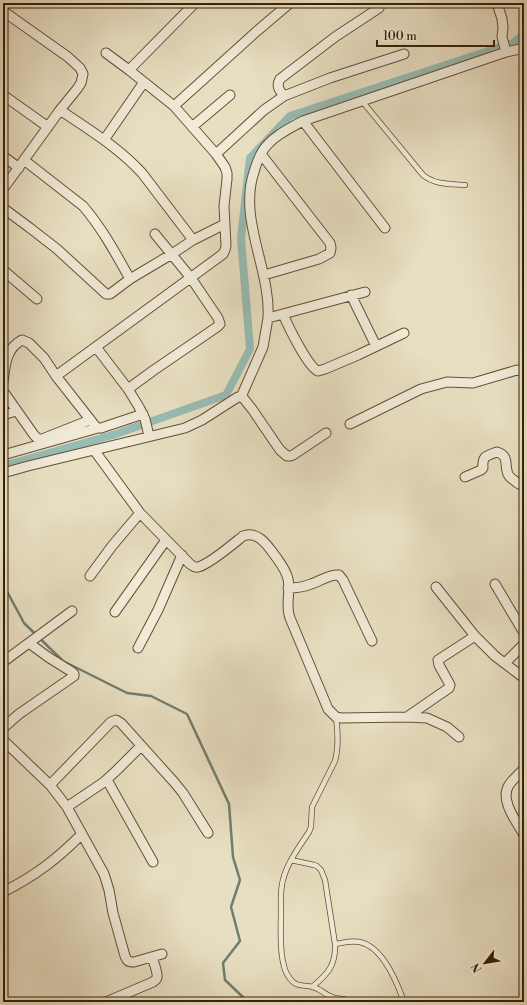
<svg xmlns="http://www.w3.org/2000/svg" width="527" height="1005" viewBox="0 0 527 1005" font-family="'Libre Bodoni',serif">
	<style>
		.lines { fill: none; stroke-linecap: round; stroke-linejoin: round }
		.stream { stroke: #717d6e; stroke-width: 2.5 }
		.canal { stroke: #97bcb4; stroke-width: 8 }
		.service-casing { stroke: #654f35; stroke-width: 6 }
		.minor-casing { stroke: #654f35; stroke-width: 11 }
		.service { stroke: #f0ead7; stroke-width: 4.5 }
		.minor { stroke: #f0ead7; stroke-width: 9 }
	</style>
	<rect width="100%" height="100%" fill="#e8dfc2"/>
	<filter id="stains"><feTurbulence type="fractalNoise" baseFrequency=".005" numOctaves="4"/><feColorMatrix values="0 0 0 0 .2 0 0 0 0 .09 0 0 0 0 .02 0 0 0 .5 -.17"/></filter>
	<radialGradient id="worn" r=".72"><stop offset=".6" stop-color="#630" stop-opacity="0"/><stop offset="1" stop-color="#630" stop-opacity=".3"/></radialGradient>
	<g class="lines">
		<path class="stream" d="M3,584L24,623L63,661L127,693L151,696L187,714L229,804L233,857L240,880L231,907L240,941L223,963L225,980L246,1000L247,1002"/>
		<path class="canal" d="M3,466L116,434L226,395L250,349L241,238L250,158L290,116L513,43L524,34"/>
		<g class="service-casing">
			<path id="service" d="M362,101L423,175C435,185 451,184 465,185
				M336,717C338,732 339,746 335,761L312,807L311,827L309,832C299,847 287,863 283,880C280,890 281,901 281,911C281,927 279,950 284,966C285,971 289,978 293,982C298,987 307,985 313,987C321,989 325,995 332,997C339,1000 347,998 352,1002
				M291,860L314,865L317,866L321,870L325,880L335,944C336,965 328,974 312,987
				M335,944C343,943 352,940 360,942C383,947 397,982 404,1002"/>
		</g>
		<g class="minor-casing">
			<path id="minor" d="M497,3L502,19L503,27L502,37L506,52
				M3,11L68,57L80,68L83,74L81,83L77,89L60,110L3,189
				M129,70L195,3
				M3,95L48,127
				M284,96C279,90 276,86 280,79L335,37L379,8
				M174,106L257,31L290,3
				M60,110C88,129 118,147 142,173L193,240
				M303,121L385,228
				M192,127L230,95
				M104,140L144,82
				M216,154L264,110L284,96L330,78L404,54
				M261,154L330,243L331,248L330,253L319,259L264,275
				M3,156L19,168
				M24,160L83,206C102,228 116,254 130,279
				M3,208L30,228L57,249L106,294H110L130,279L172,254L193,240L225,224
				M3,270L37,299
				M351,295L376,346
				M283,314C288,326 308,367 318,371L325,369L358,355L404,333
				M268,318C271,270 238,219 254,172C256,165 258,159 262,152C270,138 288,129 303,121L506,52L524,48
				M96,347L128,389L139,407L145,419L149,436
				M56,376L223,254L225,250L226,246L224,206L227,179V173L225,167L216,154L174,106L129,70L106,53
				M3,382C5,366 6,348 22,340L29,343L44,358L56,376L96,427L98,428H101L143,414
				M128,389L154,370L217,327L220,324L218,318L191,278L155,234
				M3,391L34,435L38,439H42L90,420
				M241,397L263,347L268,318L365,292
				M3,415L16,411
				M350,424L421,389L447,382L473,383L517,370L524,372
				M94,450L140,513L190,564C193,566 195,568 198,567C210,564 233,544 243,536C258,530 268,546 276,557C281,564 286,570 288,579C291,592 285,605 290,618L328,709L336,717L341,718L407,717L427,718L447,727L459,737
				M3,455L98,428
				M3,473L28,466L94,450L185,428L202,420L238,397H241L244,399L252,409L280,450L287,456H290L293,455L326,433
				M465,477L481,470L483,468C482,456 486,456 497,452C510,456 504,466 508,474C509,477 512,479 515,481C518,484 520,485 524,485
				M90,576L112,546L140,513
				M495,584L524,633
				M436,587L475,636L495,656L524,678
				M288,588C296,588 304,587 311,584C321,581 329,574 339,575L343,580L372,641
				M115,612L166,540
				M138,648L158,610L182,555
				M3,662L72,611
				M505,663L524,644
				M407,717L449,688L450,685L449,683L439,665L438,660L475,636
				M3,728L19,714L74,676V674L72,672L48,657L29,643
				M3,740L50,785L67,807L104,874L109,890L113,913L125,956C127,961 128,962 134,962L162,954
				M524,769C519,774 513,779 509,785C499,800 517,822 524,835
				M107,780L153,862
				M50,785L111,722L116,720L121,723L174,782L183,793L208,833
				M67,807L104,782L117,770L141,746
				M3,892C35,876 57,859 82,834
				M106,1002L153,982C155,980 157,980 157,977C158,972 153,961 152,957"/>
		</g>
		<use href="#service" class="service"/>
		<use href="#minor" class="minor"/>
	</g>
	<rect width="527" height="1005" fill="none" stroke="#e8dfc2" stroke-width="16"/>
	<rect x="4" y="4" width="519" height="997" fill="none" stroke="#391f06" stroke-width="2"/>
	<rect x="8" y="8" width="511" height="989" fill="none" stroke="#391f06"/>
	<g transform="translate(485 963) rotate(239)" stroke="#f0ead7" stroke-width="3" paint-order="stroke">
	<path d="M0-3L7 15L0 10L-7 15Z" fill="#391f06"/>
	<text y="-6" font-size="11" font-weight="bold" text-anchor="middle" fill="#391f06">N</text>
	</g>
	<path d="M377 40v6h117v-6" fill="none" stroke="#391f06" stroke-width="2"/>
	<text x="383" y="40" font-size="12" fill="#391f06" stroke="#f0ead7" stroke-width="3" paint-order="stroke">100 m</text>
	<rect width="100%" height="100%" filter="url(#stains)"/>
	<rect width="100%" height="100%" fill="url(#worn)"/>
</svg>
